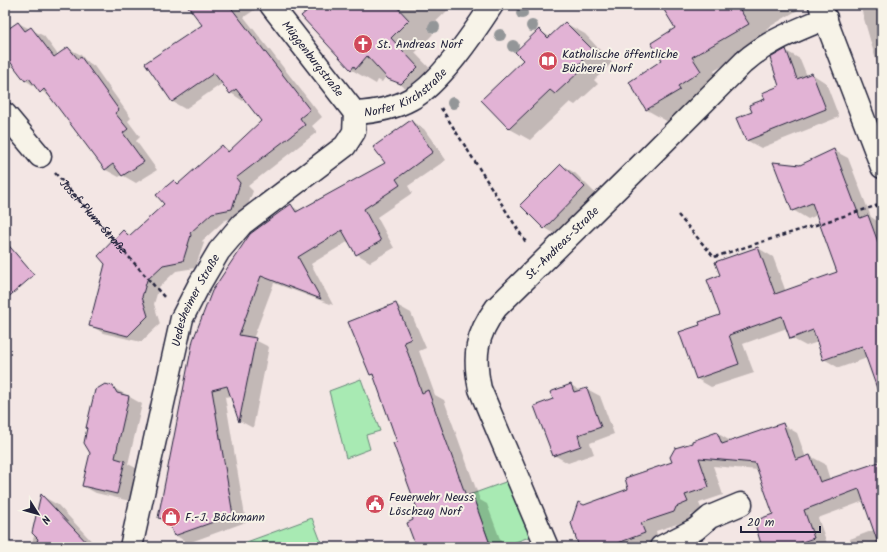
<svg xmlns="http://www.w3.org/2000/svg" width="887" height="552" viewBox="0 0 887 552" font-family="Kalam,sans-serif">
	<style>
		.green { fill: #a8eab3; stroke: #658677 }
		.shadow { fill: #0003 }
		.building { fill: #e2b3d5; stroke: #22223b }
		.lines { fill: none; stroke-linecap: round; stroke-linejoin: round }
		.minor-casing { stroke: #22223b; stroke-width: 25 }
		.path { stroke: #22223b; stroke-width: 2.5; stroke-dasharray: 4 3; stroke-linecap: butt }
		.minor { stroke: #f7f3e8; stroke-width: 22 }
		.tree { fill: #939698 }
		.labels { text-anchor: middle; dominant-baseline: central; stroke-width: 4; stroke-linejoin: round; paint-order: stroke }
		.poi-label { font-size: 12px; fill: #22223b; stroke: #f7f3e8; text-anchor: start }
		.street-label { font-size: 12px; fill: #22223b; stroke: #f7f3e8 }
	</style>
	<rect width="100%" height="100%" fill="#f3e6e4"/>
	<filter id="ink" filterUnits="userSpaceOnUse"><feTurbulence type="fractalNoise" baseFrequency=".025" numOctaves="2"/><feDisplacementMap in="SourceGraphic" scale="8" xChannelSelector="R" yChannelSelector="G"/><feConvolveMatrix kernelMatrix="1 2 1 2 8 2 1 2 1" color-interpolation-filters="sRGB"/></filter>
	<g filter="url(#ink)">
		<path class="green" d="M361,379L380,431L366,435L370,449L346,458L329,391Z
			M508,481L532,536L502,547H491L472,494Z
			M312,518L323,547H233Z"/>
		<path class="shadow" d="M189,5H253L256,9L244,17L322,117L312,126L317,132L248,186L253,191L244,216L225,220L202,241L204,243L195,268L176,271L159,287L154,304L160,324L141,342L103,333L90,325L123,231L131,235L165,204L174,181L179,184L222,146L230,151L263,122L245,99L243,101L231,93L223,83L185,109L173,102L147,64L203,25Z
			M308,5H443L448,10L428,29L433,34L415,53L442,81L414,93L386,76L382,82L378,80L376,84L352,70L304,18Z
			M688,5H802L801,8L766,29L771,37L714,71L723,84L670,123L647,110L630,82L663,61L676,29Z
			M860,5H882V81Z
			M18,23L44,36L58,55L68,48L81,55L85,60L94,66L131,118L128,121L140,137L136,141L157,170L136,183L122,175L119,177L106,170L52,98L25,80L5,53V32Z
			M565,23L585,34L612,63L594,80L598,84L575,105L570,102L530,140L510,129L482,100L525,60L539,30L550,37Z
			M786,51L800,59L807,76L812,74L826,83L839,117L761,148L746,140L753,113L780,87Z
			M411,121L424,129L446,160L408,186L412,193L377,217L394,248L370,262L357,254L349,241L311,264L333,305L274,283L253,339L269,347L253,428L240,421L231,396L225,397L246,522L188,543L175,535L170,524L159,518L194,340L291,206L300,211L386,164Z
			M833,150L848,158L871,217L882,224V399L867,358L839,368L824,359L818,342L806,346L791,338L787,328L743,344L754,373L711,387L697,379L701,325L721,316V276L758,248L773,257L786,292L838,272L817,215L808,219L793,210L800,166Z
			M561,165L575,173L598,196L559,236L545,228Z
			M395,304L411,313L426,348L419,351L435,395L444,400L480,500L487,504L503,547H417L414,521L420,515L398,442L374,376L371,375Z
			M571,385L581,391L587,389L600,396L614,434L590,443L594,454L568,463L554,455V400Z
			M112,387L142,404L128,464L138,469L130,501L96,493L83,486Z
			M782,424L797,433L806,458L810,456L825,464L830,480L882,470V547H852L850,539L874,530L864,501L818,518L828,546L764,547L774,515L758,470L713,466L723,495L699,503L702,511L691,515L689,520L656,531L659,542L644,547H580L584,506L630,490L673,462L676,449L717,433L732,442Z
			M42,496L58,505L97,547H30L35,534Z"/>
		<path class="building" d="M187,5H229L310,110L300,118L305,125L236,178L240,183L232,209L212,213L190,233L191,235L183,261L163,265L147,280L142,297L148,316L128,336L89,326L105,264L98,256L123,230L129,236L164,204L156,195L174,180L178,184L222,145L228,152L261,121L236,89L230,94L214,73L172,102L145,63L202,25Z
			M314,5H395L409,20L391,38L418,67L401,84L388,79L367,56L356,69L354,66L351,70L301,16Z
			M661,5H737L749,24L692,57L701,71L678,86L680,90L646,110L629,82L662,60L651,43L675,28Z
			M18,22L25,31L31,27L54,57L68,47L78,59L81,57L119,110L115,113L128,129L123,133L144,162L122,176L113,164L105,170L44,89L40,93L29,78L25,81L5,55V31Z
			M565,22L593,50L575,68L579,72L555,94L550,90L509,129L481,100L523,60L515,52L539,29L548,38Z
			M786,49L797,79L812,73L826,109L746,141L736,118L752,112L749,105L765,99L762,93L779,86L770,58Z
			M411,120L433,152L396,179L400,185L364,209L381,241L356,255L342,230L298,257L321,299L261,276L239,335L256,338L239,422L227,386L212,390L233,515L174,536L168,520L158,518L193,340L212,291L250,234L291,204L296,212L385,163L373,147Z
			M834,149L860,218L868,215L882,253V393L879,394L862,346L823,360L813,330L790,339L782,316L729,335L739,364L696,379L679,332L700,325L699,322L720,315L707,280L720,275L715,262L758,247L775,294L837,272L812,203L792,211L773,162L800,165Z
			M561,164L585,187L544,229L520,205Z
			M5,241L34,275L5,300Z
			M396,303L411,339L404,342L422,393L428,390L466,496L472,494L491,547H416L407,523L413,520L412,516L419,514L393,443L397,442L373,374L370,375L348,322Z
			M105,384L113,386L117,393L129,396L115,458L125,461L117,494L82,486L90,453L84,443L87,428H86L95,390Z
			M571,384L574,392L587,388L601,427L578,435L581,446L553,456L534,406L553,399L550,392Z
			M783,423L796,460L810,455L820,482L882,461V545L879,546L859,489L804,510L814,538L787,547H762L754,521L773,514L755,463L699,458L709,487L685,495L688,502L676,507L674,512L641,523L645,533L607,547H579L571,523L578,502L584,505L628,489L625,478L672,462L670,457L675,448L692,443V441L717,432L722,444Z
			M41,494L91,547H35L38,539L32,533Z"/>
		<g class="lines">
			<g class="minor-casing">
				<g id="minor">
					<path id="s2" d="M271,5L355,113"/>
					<path d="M820,5L882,167"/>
					<path id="s3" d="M355,113C375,112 393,109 411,99C439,85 475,31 492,5"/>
					<path d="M5,114L40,156"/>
					<path id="s4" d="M131,547L182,318L199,285L219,251L242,224L345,146L354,132L355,113"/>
					<path id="s5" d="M547,547L480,389C473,356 476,335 496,308L639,167L744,62C769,40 796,31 826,18"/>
					<path d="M661,547L696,529L710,517L741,504"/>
				</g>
			</g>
			<g class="path">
				<path d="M441,108L527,244"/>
				<path id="s1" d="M55,173L165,298"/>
				<path d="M678,215L714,257L882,204"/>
			</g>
			<use href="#minor" class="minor"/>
		</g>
		<g class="tree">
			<circle cx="522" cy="13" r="6"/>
			<circle cx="532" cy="26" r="6"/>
			<circle cx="434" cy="27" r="6"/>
			<circle cx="500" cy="35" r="6"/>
			<circle cx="513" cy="46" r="6"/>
			<circle cx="453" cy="103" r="6"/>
		</g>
	</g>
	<defs>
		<g id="church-disc" transform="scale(1)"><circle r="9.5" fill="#d1495b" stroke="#f7f3e8"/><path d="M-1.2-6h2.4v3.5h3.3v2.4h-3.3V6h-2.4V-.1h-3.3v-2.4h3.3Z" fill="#fff"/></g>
		<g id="library-disc" transform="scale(1)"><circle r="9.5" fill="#d1495b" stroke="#f7f3e8"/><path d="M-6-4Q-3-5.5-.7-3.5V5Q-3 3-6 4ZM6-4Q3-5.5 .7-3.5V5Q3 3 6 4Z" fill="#fff"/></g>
		<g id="civic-disc" transform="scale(1)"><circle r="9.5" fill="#d1495b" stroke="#f7f3e8"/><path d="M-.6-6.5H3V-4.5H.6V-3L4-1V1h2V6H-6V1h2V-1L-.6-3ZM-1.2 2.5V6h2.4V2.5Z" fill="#fff"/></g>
		<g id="shop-disc" transform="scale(1)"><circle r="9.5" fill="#d1495b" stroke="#f7f3e8"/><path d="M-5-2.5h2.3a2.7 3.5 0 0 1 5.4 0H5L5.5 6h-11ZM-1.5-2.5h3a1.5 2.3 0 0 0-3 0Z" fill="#fff"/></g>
	</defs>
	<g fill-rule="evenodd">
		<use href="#church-disc" x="363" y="44"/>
		<use href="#library-disc" x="548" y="61"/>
		<use href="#civic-disc" x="375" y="504"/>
		<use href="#shop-disc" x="171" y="517"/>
	</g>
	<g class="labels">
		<g class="poi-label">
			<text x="377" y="44">St. Andreas Norf</text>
			<text x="562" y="54">Katholische öffentliche<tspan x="562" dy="14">Bücherei Norf</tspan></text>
			<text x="389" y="497">Feuerwehr Neuss<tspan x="389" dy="14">Löschzug Norf</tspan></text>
			<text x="185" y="517">F.-J. Böckmann</text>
		</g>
		<g class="street-label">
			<text stroke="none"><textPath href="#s2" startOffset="68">Müggenburgstraße</textPath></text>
			<text stroke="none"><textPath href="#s3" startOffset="56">Norfer Kirchstraße</textPath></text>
			<text stroke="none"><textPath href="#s1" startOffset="58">Josef-Plum-Straße</textPath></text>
			<text stroke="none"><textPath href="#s5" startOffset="350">St.-Andreas-Straße</textPath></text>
			<text stroke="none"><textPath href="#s4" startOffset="256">Uedesheimer Straße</textPath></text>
		</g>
	</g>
	<rect width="887" height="552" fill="none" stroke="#f7f3e8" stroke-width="20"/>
	<rect x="10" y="10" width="867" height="532" fill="none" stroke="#22223b" stroke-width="1.5" filter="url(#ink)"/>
	<g transform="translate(38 514) rotate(127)" stroke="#f7f3e8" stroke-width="3" paint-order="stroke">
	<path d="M0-3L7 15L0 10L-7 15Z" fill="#22223b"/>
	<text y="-6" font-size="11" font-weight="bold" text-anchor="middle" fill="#22223b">N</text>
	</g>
	<path d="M741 526v6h79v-6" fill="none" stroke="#22223b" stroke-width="2"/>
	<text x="747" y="526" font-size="12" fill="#22223b" stroke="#f7f3e8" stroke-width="3" paint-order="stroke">20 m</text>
</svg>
